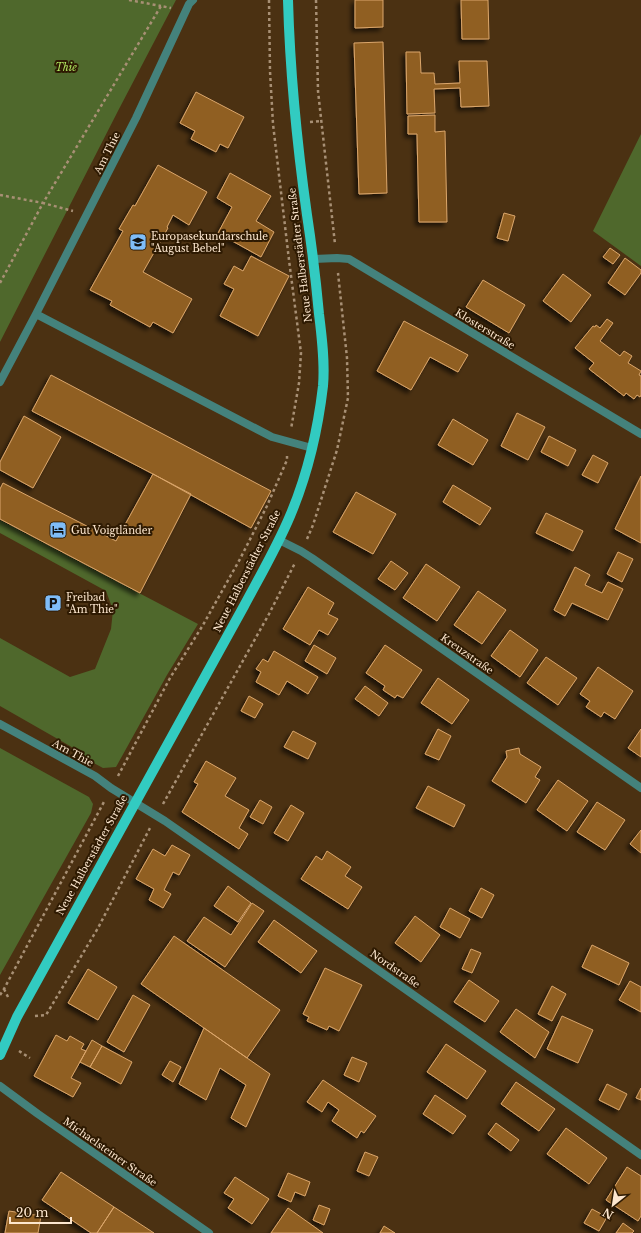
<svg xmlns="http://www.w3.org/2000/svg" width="641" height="1233" viewBox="0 0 641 1233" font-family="'Libre Baskerville',serif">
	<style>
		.green { fill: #4f682c }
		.building { fill: #905f22; stroke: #dba66b; filter: url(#shadow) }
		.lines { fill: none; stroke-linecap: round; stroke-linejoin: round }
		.path { stroke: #a89075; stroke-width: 2.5; stroke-dasharray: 3 3; stroke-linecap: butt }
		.minor { stroke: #44827c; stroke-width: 8 }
		.tertiary { stroke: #44827c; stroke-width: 8 }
		.primary { stroke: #32cbc1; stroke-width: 10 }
		.labels { text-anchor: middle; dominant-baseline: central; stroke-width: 4; stroke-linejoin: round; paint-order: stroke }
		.park-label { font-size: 10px; font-style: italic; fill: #b2e962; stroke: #2e1a02 }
		.street-label { font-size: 10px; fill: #fde7cf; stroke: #2e1a02 }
		.poi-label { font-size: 10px; fill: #fde7cf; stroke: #2e1a02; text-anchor: start }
	</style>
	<defs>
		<filter id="shadow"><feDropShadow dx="-3.5" dy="3.5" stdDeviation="2" flood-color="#0009"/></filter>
	</defs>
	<rect width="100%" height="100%" fill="#4b3112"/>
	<path class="green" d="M0,0H176L119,109L0,342Z
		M641,134V266L593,231Z
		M0,520L198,624L167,675L116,767L103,768L88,760L70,746L0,706V638L70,677L95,669L111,629L113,610L106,591L0,533Z
		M0,748L89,797L93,804L91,813L0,975Z"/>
	<path class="building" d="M355,0H383V27L355,28Z
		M461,0H488L489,39H462Z
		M383,42L387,193L359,194L354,43Z
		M406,52H420L421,73H434L435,84L460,83L459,61H487L489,106L461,107L460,88L434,89L435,113L407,114Z
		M196,92L244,117L228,148L220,144L216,152L191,139L195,131L180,123Z
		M435,115V132L445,131L447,222H419L417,134H408V116Z
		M158,165L207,192L189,225L173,215L167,227L168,228L143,272L192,299L173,333L153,322L150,327L110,305L112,301L90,290L123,231L119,229L133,205L135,206Z
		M230,173L271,196L256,221L274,232L261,257L218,233L232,207L217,198Z
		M504,213L515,216L508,241L497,238Z
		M610,248L620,255L613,264L603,257Z
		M251,256L289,276L258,336L220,316L234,289L224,284L234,266L243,271Z
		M625,258L641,270V273L625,295L608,283Z
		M563,274L591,295L571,322L543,301Z
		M483,280L525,305L509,333L466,307Z
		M607,319L613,323L600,341L620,356L624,351L632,356L628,363L641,371L639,375L641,376V395L640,397L637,395L634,399L626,393L624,396L589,369L594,363L575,348L593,326L595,327L596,325L600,328Z
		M404,321L468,355L458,372L430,357L411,390L377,371Z
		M51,375L271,491L251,528L153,474L32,411Z
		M517,413L545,427L528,460L501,446Z
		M24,416L61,437L33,488L0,470V462Z
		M453,419L488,440L473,465L438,445Z
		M549,436L576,450L568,466L541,452Z
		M593,455L608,463L598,483L582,475Z
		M153,474L191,494L140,593L0,519V489L3,483L116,541Z
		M641,476V543L615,529Z
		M453,485L491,508L480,525L443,502Z
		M356,492L396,514L373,554L333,532Z
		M546,513L583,531L573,551L536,533Z
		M618,552L633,559L622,582L607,574Z
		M391,561L408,573L395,590L378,579Z
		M426,564L460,587L437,621L403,598Z
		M575,567L590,575L585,585L602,593L608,582L623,589L608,620L572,603L565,616L554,610Z
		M308,587L334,603L328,614L338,619L328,635L319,630L310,645L283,629Z
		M478,591L506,610L482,644L454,625Z
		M510,630L538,650L520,677L491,656Z
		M314,645L336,658L327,674L305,661Z
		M385,645L422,670L403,698L397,695L395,698L383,690L385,686L366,673Z
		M274,651L318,677L308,694L287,681L279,695L256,682L261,672L256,669L263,659L268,662Z
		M546,657L577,678L558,705L527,683Z
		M598,667L633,691L615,719L604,712L601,717L586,707L590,701L580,694Z
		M438,678L469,700L452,724L421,703Z
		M365,686L388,703L379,716L355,699Z
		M249,696L263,704L255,718L241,711Z
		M438,729L451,736L439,760L425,754Z
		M641,729V757L628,748Z
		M293,731L316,743L308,759L284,747Z
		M519,748L520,754L541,767L535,777L540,780L526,803L492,781L507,757L506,751Z
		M206,761L236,778L225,796L249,810L239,828L248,834L239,849L182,812L198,784L194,782Z
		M558,780L588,801L567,831L537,810Z
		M428,786L465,805L454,827L416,808Z
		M260,800L272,807L263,824L250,817Z
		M597,802L625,820L605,850L577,832Z
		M291,805L304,813L288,841L274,833Z
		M641,830V853L630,844Z
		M172,845L190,855L179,875L173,872L164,890L171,894L163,908L149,900L154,889L136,879L153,849L165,856Z
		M327,851L351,867L345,876L362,887L348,909L301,879L316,856L322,860Z
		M228,886L251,903L238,922L214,906Z
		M481,888L494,895L482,918L469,911Z
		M252,903L264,911L225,967L187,941L204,917L231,935Z
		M450,908L470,919L460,938L440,927Z
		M415,916L440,935L421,962L395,943Z
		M274,920L317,951L301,973L258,942Z
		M174,936L280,1010L247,1058L141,984Z
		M592,945L629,963L619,985L582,967Z
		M471,949L481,953L472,973L462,969Z
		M325,968L362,985L339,1031L329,1026L327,1030L307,1021L309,1017L303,1014Z
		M88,969L117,987L98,1020L68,1003Z
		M469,980L499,1001L485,1022L454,1002Z
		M630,981L641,987V1012L619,1000Z
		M552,986L566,994L552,1021L538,1014Z
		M133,995L150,1005L124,1052L107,1042Z
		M516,1009L549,1032L535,1058L500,1032Z
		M562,1016L593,1030L578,1063L547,1049Z
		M204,1028L270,1074L246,1127L231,1118L246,1085L220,1068L206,1100L179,1084Z
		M56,1035L67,1041L70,1036L84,1044L81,1049L86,1051L71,1078L81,1083L73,1097L34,1076Z
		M92,1040L102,1046L90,1067L80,1062Z
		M446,1044L486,1071L467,1099L427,1072Z
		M102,1046L132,1062L121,1084L90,1067Z
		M352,1057L367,1063L359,1082L344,1075Z
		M170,1061L181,1067L173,1082L162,1075Z
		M323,1080L376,1116L364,1133L361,1131L357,1138L332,1121L339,1110L328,1102L322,1112L307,1102Z
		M516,1082L555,1109L539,1131L501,1104Z
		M607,1084L627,1094L619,1110L599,1100Z
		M641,1088V1100L636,1098Z
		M435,1095L466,1116L453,1134L423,1114Z
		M496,1123L519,1140L511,1151L488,1134Z
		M566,1128L607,1158L589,1184L547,1154Z
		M365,1152L378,1157L369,1176L357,1171Z
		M627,1167L641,1176V1216L638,1221L606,1200Z
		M61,1172L114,1207L97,1233H91L42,1200Z
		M288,1173L310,1182L305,1196L295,1192L291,1202L278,1196Z
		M235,1177L269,1199L252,1224L228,1208L234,1199L224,1193Z
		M319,1205L330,1209L324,1225L313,1220Z
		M114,1207L154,1233H97Z
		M288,1208L323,1233H271Z
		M592,1209L607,1217L599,1231L584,1223Z
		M9,1211L41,1216L38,1233H5Z
		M623,1223L634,1231L632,1233H616Z
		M384,1226L395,1233H380Z"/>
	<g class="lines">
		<path class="path" d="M129,0L161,6
			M269,0L270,71L273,124L289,260L301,353L299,383L291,429
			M316,0L318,91L335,244
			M310,122L321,121
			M0,195L43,203L161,6L171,8
			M0,283L43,203L73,211
			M307,539L313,525L337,450L348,398L347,358L338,273
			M118,776L170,678L203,625L240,559L267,506L287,460V456
			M163,804L269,614L295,563
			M4,989L9,999
			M0,995L4,989L105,800
			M35,1016L46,1015L98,928L150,828
			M19,1051L30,1058"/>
		<path class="minor" d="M314,259L337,258L349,259L641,434
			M36,314L272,437L312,448
			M0,382L36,314L136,118L189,4L193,0
			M279,540L301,551L312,558L641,788
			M0,724L95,776L111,788L165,821L297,913L641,1155"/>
		<path class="tertiary" d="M0,1086L38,1114L209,1233"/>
		<path class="primary" d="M0,1055L17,1017L244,606C260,576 277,547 290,516C307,476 318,429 323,386C325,363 322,338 319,314C316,281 312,248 307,215C297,144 290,72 288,0"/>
	</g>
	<defs>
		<g id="school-square" transform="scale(0.9)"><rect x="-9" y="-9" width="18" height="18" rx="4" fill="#7fbdf9" stroke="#2e1a02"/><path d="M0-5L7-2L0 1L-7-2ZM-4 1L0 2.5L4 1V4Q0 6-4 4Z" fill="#111"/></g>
		<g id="hotel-square" transform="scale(0.9)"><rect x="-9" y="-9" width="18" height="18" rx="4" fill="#7fbdf9" stroke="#2e1a02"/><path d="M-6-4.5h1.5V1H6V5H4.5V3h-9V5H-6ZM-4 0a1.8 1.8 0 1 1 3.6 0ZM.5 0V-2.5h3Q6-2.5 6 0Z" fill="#111"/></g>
		<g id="parking-square" transform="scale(0.9)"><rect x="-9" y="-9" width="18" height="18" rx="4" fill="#7fbdf9" stroke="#2e1a02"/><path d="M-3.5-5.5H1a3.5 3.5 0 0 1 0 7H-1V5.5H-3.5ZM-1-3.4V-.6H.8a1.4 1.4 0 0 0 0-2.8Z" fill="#111"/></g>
	</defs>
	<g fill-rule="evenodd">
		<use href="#school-square" x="138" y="242"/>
		<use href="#hotel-square" x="58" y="530"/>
		<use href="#parking-square" x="53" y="603"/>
	</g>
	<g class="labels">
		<g class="park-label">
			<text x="66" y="67">Thie</text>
		</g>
		<g class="street-label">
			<text transform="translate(107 153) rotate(-63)">Am Thie</text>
			<text transform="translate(300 255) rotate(-97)">Neue Halberstädter Straße</text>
			<text transform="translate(485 329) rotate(31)">Klosterstraße</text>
			<text transform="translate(247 571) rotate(-63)">Neue Halberstädter Straße</text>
			<text transform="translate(467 654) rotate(35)">Kreuzstraße</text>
			<text transform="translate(73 753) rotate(29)">Am Thie</text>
			<text transform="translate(92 855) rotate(-61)">Neue Halberstädter Straße</text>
			<text transform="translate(395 969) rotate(35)">Nordstraße</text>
			<text transform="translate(110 1152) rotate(35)">Michaelsteiner Straße</text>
		</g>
		<g class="poi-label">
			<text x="151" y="236">Europasekundarschule<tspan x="151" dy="12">"August Bebel"</tspan></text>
			<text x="71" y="530">Gut Voigtländer</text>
			<text x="66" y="597">Freibad<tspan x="66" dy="12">"Am Thie"</tspan></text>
		</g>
	</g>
	<g transform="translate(613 1205) rotate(210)" stroke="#2e1a02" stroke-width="3" paint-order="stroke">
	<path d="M0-3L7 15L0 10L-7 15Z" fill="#fde7cf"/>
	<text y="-6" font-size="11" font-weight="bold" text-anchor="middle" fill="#fde7cf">N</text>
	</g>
	<path d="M10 1217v6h61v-6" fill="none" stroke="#fde7cf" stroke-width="2"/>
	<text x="16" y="1217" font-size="12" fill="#fde7cf" stroke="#2e1a02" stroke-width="3" paint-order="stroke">20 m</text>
</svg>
